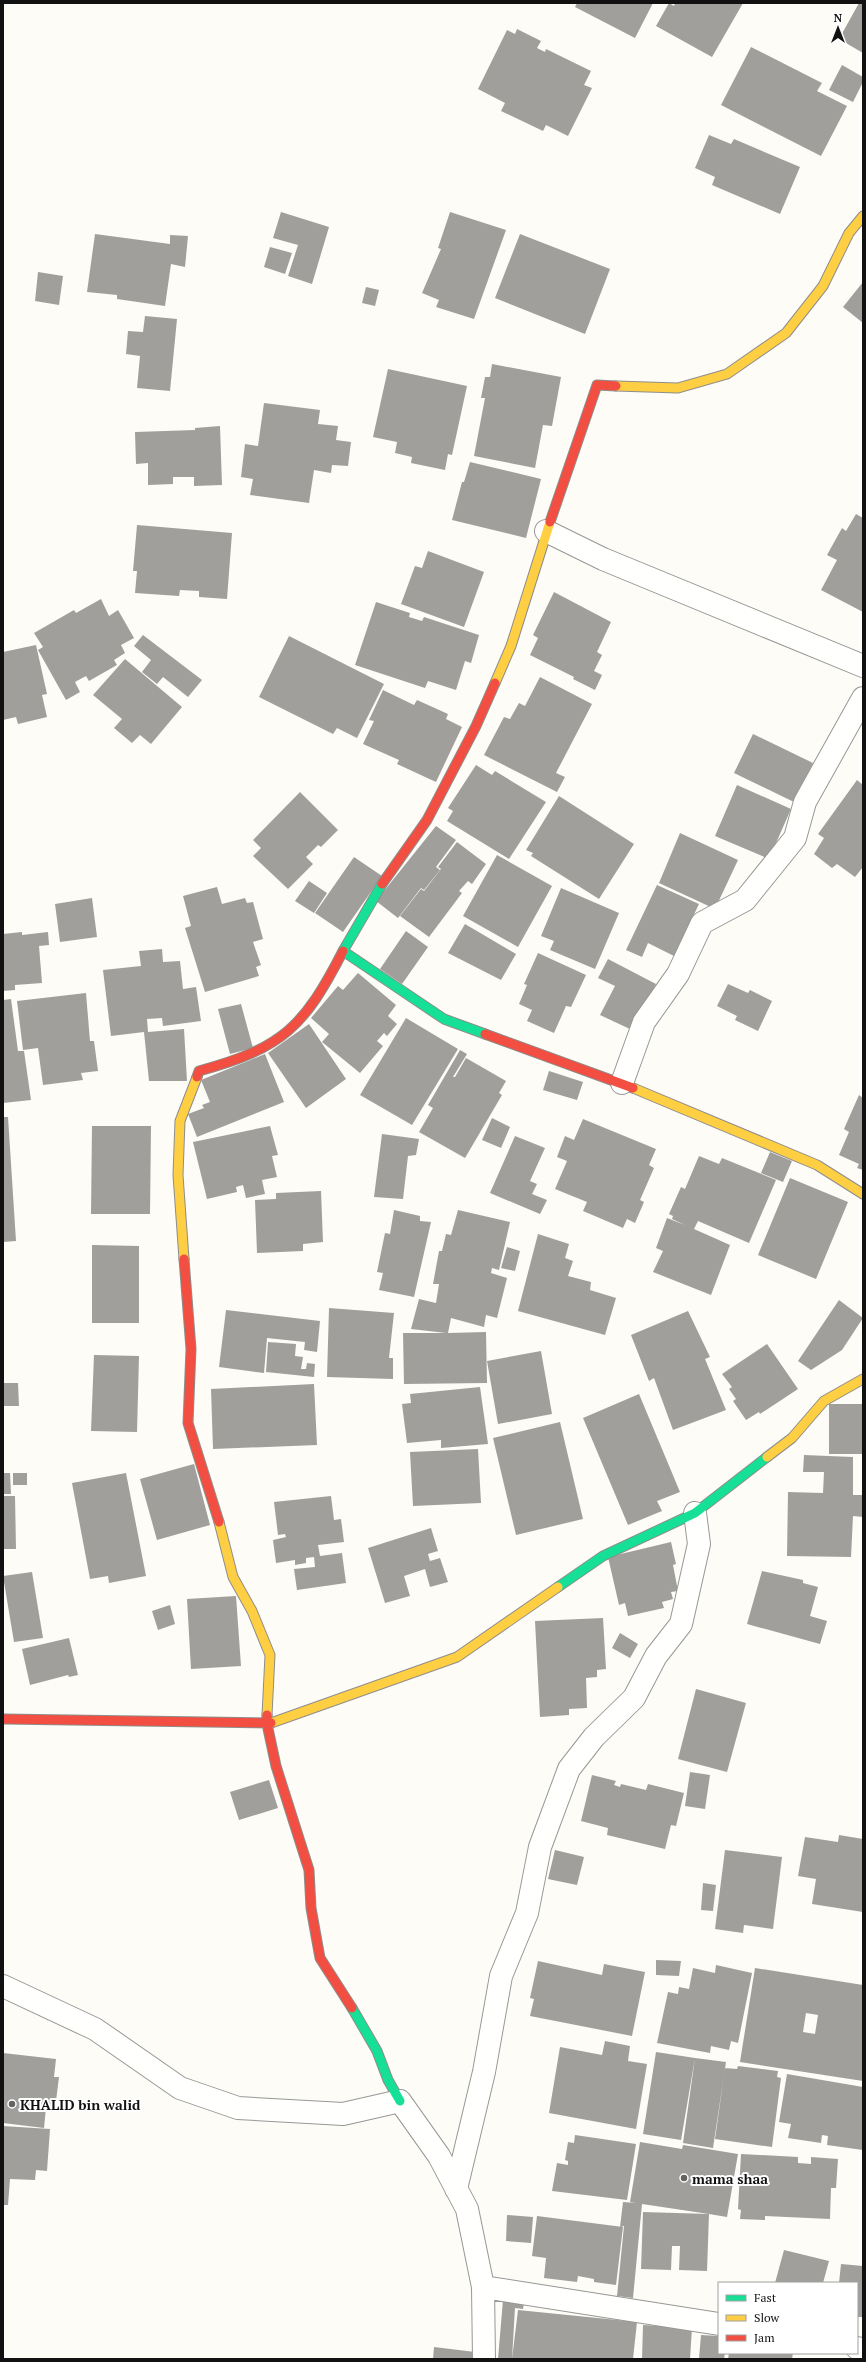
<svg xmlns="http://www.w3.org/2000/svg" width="866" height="2362" viewBox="0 0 866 2362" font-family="'PT Serif',serif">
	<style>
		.building { fill: #a19f9c; fill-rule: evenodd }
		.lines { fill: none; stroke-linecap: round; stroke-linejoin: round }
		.street-casing { stroke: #979795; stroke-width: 24 }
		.fast-casing { stroke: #8e8d8b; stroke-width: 11 }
		.slow-casing { stroke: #8e8d8b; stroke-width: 11 }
		.jam-casing { stroke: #8e8d8b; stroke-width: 11 }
		.street { stroke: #fffffe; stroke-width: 22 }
		.fast { stroke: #16e098; stroke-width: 9 }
		.slow { stroke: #ffcf43; stroke-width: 9 }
		.jam { stroke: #f24e42; stroke-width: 9 }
		.poi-dot { fill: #646362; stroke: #fff; stroke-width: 1.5 }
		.labels { text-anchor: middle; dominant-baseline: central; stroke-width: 4; stroke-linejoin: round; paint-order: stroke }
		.poi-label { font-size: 14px; font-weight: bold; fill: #111; stroke: #fff; text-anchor: start }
	</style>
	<rect width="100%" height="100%" fill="#fdfcf7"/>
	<path class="building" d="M577,3H653L635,38L575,7Z
		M669,3L674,6L675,3H743L712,57L656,26Z
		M859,3H863V53L839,39Z
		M517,29L541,41L537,48L545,52L546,49L591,71L584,85L592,88L568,136L546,125L543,131L501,111L505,103L478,89L507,30L515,34Z
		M751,47L822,83L817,91L847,106L821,156L721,105Z
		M842,65L863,77V82L853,102L829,90Z
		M709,135L731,144L734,139L800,167L780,214L712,185L715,177L695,168Z
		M281,212L329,227L312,284L288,276L298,245L273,238Z
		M450,212L506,230L474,319L436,307L439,300L422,293L441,249L438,248Z
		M95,234L170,244V235L188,236L185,267L171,264L165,306L117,299V295L87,292Z
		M520,234L610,269L585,334L495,298Z
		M270,247L292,253L285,274L264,267Z
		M38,272L63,276L59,305L35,301Z
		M863,282V323L843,307Z
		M366,287L379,290L375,306L362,303Z
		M145,316L177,319L170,391L137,388L140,356L126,354L128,331L143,332Z
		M492,364L561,377L552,426L543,425L535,468L474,456L485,398H481L485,377H490Z
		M388,369L467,386L452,455L448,454L445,470L411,463L412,457L395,453L397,442L373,437Z
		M264,403L320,410L318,424L338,426L336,440L351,442L348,466L332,465L331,473L314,470L309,503L250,495L253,479L241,477L245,444L258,446Z
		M220,426L222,485L194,486V477H173V484L148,485V463L136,464L135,432L195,430V428Z
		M470,462L541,479L526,538L452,520L462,482H464Z
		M856,514L863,518V612L821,590L837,560L827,555L842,528L846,531Z
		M137,525L232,533L227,599L199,597V591L180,590L179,596L135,593L137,571H133Z
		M428,551L484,572L464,627L401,604L415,566L422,568Z
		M554,592L611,622L597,652L602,655L594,671L602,675L595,690L573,679L574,677L530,655L538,638L533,635Z
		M101,599L109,616L118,610L134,638L121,645L125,653L114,660L117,665L89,681L86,676L75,682L80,692L66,700L38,650L43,647L34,633L74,610L76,613Z
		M376,602L410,613L409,617L422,621L424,617L479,635L471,663L465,661L456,690L428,681L425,688L355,665Z
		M143,635L202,680L188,697L163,677L157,684L142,672L151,660L134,646Z
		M289,636L384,684L357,738L337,728L333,734L259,697Z
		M36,645L47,694L42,695L47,717L18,724L16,717L3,720V652Z
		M125,659L182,707L151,744L140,735L132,743L114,728L122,719L93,695Z
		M540,677L592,704L556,773L565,777L557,792L484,755L504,717L510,719L519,703L525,706Z
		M383,690L414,705L417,700L448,714L446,719L462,727L436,782L397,764L399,760L363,744L374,721L369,720Z
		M753,734L813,763L794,802L734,773Z
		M476,765L492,775L495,771L546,802L509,859L447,821L453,811L448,808Z
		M857,780L863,785V867L855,877L837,864L832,868L814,854L824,838L818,834Z
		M737,785L791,809L769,859L715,836Z
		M300,792L338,830L321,847L318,845L306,857L313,864L288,889L253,856L261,848L253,840Z
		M559,796L634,844L599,899L531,856L533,853L526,850Z
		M436,826L456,840L436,867L440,870L424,890L421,888L398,918L376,901Z
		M680,833L738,860L715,909L659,883Z
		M457,842L486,864L472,884L468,881L459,891L462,893L429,937L400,916L421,889L424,891L441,869L438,867Z
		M497,855L552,886L518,947L463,916Z
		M354,857L382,876L343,932L315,913Z
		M309,881L327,893L314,913L295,901Z
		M657,885L699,904L674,956L648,943L642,957L626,950Z
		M217,887L222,904L245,898L247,903L253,902L263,939L253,942L261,965L256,967L259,976L205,992L185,928L191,926L183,896Z
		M561,888L619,913L595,969L550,950L554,941L541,936Z
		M92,898L97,937L60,942L55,904Z
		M465,924L516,954L501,980L448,953Z
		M406,931L428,947L402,984L380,969Z
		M22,932V935L48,932L49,945L39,946L42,983L15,985V990L3,991V934Z
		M162,949L163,962L180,961L183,989L196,987L201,1021L163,1026L162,1018L147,1019L148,1032L184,1029L187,1081H149L144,1032L111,1036L103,970L141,966L139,951Z
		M538,953L586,975L571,1007L566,1006L554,1033L527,1021L532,1010L519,1004L527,985L524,984Z
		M608,959L656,984L632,1030L600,1015L615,986L598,978Z
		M358,973L396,1005L388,1016L397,1024L387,1036L384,1033L377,1041L383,1046L360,1073L322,1042L329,1034L311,1018L338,986L343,990Z
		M728,984L748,993L750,990L772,1001L758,1031L735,1020L737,1016L717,1006Z
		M86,993L90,1041H94L98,1071L81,1073L83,1080L43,1085L38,1048L23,1050L17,1001Z
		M11,999L18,1051H24L31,1100L3,1103V1000Z
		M241,1004L253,1048L230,1054L218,1009Z
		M406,1018L458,1049L412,1125L360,1095Z
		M309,1024L346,1079L306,1108L268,1053Z
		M460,1050L467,1054L453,1077H455L466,1058L506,1081L499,1093L502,1095L465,1158L419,1132L433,1108L428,1105Z
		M265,1054L284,1102L197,1137L188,1114L204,1108L202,1105L210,1102L201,1080Z
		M549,1071L583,1082L577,1100L543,1090Z
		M859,1095L863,1098V1170L857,1168L859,1164L839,1155L849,1132L844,1129Z
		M3,1117H8L16,1241L3,1242Z
		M492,1118L510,1127L501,1148L482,1140Z
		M583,1119L656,1149L649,1165L654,1168L640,1200L644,1202L635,1223L627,1219L623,1228L583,1211L587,1202L555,1189L567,1161L557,1157L565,1136L574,1140Z
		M92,1126H151L150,1214H91Z
		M270,1126L278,1155L272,1156L277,1177L262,1180L265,1194L246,1198L243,1185L236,1187L237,1192L207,1199L193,1142Z
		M382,1134L419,1139L416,1155L408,1156L403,1199L374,1197Z
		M515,1136L545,1148L530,1181L537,1184L532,1194L547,1200L540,1214L490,1193Z
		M770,1152L792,1161L783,1182L761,1173Z
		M699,1156L719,1164L722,1158L776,1180L749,1243L698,1221L694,1229L730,1245L711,1295L653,1272L663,1251L656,1248L667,1218L685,1225L672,1219L673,1216L669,1214L681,1187L685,1189Z
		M790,1178L848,1202L816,1279L758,1255Z
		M321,1191L323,1242L303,1244V1251L257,1253L255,1200L276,1199V1193Z
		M394,1210L420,1216V1221L431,1222L414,1297L379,1290L383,1273L377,1272L385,1233L390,1234Z
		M458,1210L510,1222L499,1270L492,1268L491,1273L507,1278L497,1318L486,1315L484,1327L451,1318L448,1333L486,1332L487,1383L404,1384L403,1333H446L411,1329L419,1299L436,1303L439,1284H433L439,1251H442L446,1234L451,1235Z
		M538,1234L569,1244L565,1258L573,1261L568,1276L591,1282L590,1290L616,1298L605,1335L518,1311Z
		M92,1245L139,1246V1323H92Z
		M507,1247L520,1251L515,1271L501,1268Z
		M839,1300L863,1318L842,1350L811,1370L798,1361Z
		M329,1308L394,1313L389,1358H393V1379L327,1377Z
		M226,1310L320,1321L317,1352L304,1350L305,1342L267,1338L264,1373L219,1367Z
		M688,1311L710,1357L705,1359L726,1410L673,1430L654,1378L649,1381L631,1335Z
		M268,1342L296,1344L295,1356L303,1357L301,1369H306L307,1363L315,1364L314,1377L266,1372Z
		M767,1344L798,1389L760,1414L759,1412L746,1420L733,1401L736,1399L729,1389L732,1387L722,1374Z
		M541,1351L552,1414L498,1424L487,1361Z
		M94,1355L139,1356L137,1432L91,1431Z
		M3,1383H18L19,1406H3Z
		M314,1384L317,1445L213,1449L211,1389Z
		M480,1387L488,1444L441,1448V1440L407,1443L402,1404L411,1403L410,1394Z
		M639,1394L680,1492L657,1501L662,1511L628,1525L583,1418Z
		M829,1404H863V1454H829Z
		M560,1422L583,1519L516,1535L493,1438Z
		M478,1449L481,1503L413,1506L410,1452Z
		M804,1455L853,1457V1495H863V1517L853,1516L851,1557L787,1556L788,1492L823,1493L824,1472H803Z
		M194,1464L210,1525L157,1540L140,1479Z
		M3,1473H10L11,1494H3Z
		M13,1473H27V1485H13Z
		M126,1473L146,1576L109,1583L108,1576L90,1579L72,1483Z
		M3,1496H15L16,1549H3Z
		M331,1496L334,1520L341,1519L344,1542L318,1545L320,1556L342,1553L346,1583L297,1590L294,1569L315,1567L314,1557L306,1558V1563L295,1565V1560L276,1563L273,1540L286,1537L285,1534L278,1535L274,1502Z
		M431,1528L438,1551L428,1554L430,1561L440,1558L448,1582L430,1587L425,1569L404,1576L410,1596L385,1603L368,1548Z
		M671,1542L676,1564L673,1565L678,1591L671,1592L673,1599L662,1602L664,1608L628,1616L625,1603L619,1605L608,1557Z
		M762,1571L803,1580V1583L818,1587L810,1616L827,1621L820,1644L747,1624Z
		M32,1572L43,1638L14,1642L3,1576Z
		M236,1596L241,1666L191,1669L187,1599Z
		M170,1605L175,1624L158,1630L152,1611Z
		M603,1618L606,1669L597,1670V1677L586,1678L587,1708L569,1709V1715L540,1717L535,1621Z
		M620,1633L638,1644L630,1658L612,1648Z
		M69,1638L78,1675L69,1677L68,1675L30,1685L22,1649Z
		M696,1689L746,1703L727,1772L678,1759Z
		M690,1772L710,1775L705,1809L685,1806Z
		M592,1775L616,1781L614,1785L620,1787L621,1784L646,1790L648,1784L684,1793L676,1826L671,1825L665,1849L607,1835L608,1828L581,1821Z
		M269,1780L278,1808L239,1820L230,1792Z
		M839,1835L863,1839V1912L812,1904L816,1879L798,1876L805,1837L838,1842Z
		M555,1850L584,1857L577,1885L548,1879Z
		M725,1850L782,1857L773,1929L744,1925L743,1933L715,1929Z
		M703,1883L716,1885L713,1911L701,1910Z
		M656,1960L681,1961L679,1976L656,1975Z
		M538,1961L602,1975L604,1964L645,1972L632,2036L530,2016L534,1999L530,1998Z
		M716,1965L752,1973L738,2043L731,2041L729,2050L711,2046L710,2053L657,2043L668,1992L678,1994L679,1987L689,1989L693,1968L715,1973Z
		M755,1968L863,1985V2081L740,2062ZM806,2013L818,2015L815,2034L803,2032Z
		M605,2041L630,2046L628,2061L647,2064L636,2129L549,2113L560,2047L602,2055Z
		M656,2052L695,2058L681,2140L643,2134Z
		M3,2053L56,2059L54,2077H59L55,2109L46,2108L44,2128L3,2123Z
		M695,2058L726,2062L713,2148L683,2143Z
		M738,2066L778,2071L777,2077L781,2078L772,2147L715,2139L725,2068L737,2069Z
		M787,2074L863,2087V2150L827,2145L828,2136L822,2135L821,2143L788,2138L791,2124L779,2122Z
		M3,2126L50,2129L47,2171L36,2170L35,2180L10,2179L8,2205H3Z
		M575,2135L636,2144L627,2200L552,2191L557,2163L568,2165V2161L565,2160L568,2142L574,2143Z
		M640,2142L682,2149L683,2145L738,2154L727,2217L709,2214L707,2271L679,2270L680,2246H672L671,2270L641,2269L643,2212L709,2214L642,2204L633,2298L617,2296L624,2226L620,2227L623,2202L636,2203L630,2202Z
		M741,2154L798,2157V2163L811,2164V2157L838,2159L836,2188H831L830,2219L765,2216V2220L740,2219L741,2210L738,2209Z
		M507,2215L533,2217L531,2243L506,2241Z
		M537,2216L623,2227L616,2285L594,2282V2279L578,2276L577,2282L544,2278L546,2258L532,2256Z
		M784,2250L829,2261L823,2283H775Z
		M841,2264L863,2266V2317H857V2283H839Z
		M503,2300L524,2303L523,2309L515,2308L512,2359H498Z
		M518,2310L637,2322L633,2359H512Z
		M643,2325L692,2328L690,2359H642Z
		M701,2335L719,2336V2353H725L724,2359H699Z
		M434,2347L475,2352L474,2359H433Z
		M729,2353H793L792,2359H728Z"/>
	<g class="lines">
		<g class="street-casing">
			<path id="street" d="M546,531L603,559L863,666
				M622,1083L644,1022L678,974L702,923L745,900L795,838L805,802L863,698
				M3,1986L95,2029L180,2088L238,2108L343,2114L400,2101L439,2156L467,2209L483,2287L484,2359
				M456,2189L484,2072L501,1976L527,1913L540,1847L569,1769L594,1737L634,1698L656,1656L681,1624L699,1544L695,1513
				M483,2287L719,2324
				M857,2348L863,2349"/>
		</g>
		<g class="fast-casing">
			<path id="fast" d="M382,884L343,951L444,1019L485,1034
				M558,1587L603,1556L695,1513L767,1457
				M352,2008L377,2051L388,2080L400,2101"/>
		</g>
		<g class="slow-casing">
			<path id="slow" d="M616,386L678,388L727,374L786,333L823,286L849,233L863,216
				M495,683L511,646L550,522
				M633,1088L817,1165L863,1194
				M184,1259L178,1175L180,1121L197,1077
				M767,1457L792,1438L824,1401L863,1379
				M219,1522L233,1577L252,1611L270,1655L267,1715
				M271,1723L457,1657L558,1587"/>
		</g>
		<g class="jam-casing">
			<path id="jam" d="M550,522L597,385L616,386
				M382,884L427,820L476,726L495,683
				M485,1034L633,1088
				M197,1077L199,1071C283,1048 304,1027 343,951
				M184,1259L191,1349L188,1423L219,1522
				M267,1715V1724L276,1766L309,1870L311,1908L320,1958L352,2008
				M3,1719L271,1723"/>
		</g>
		<use href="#street" class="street"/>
		<use href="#fast" class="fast"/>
		<use href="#slow" class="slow"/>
		<use href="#jam" class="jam"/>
	</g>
	<g class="poi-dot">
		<circle cx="12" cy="2104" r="4"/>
		<circle cx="684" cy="2178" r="4"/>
	</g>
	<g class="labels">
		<g class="poi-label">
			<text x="20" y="2104">KHALID bin walid</text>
			<text x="692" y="2178">mama shaa</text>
		</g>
	</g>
	<rect width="866" height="2362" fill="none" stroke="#111111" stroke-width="8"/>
	<rect x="718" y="2282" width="140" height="72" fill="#ffffff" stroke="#a0a0a0"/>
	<rect x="726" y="2295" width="20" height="6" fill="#16e098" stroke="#a0a0a0"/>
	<text x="754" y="2302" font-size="12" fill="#111111">Fast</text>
	<rect x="726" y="2315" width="20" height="6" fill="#ffcf43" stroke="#a0a0a0"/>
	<text x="754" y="2322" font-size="12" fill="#111111">Slow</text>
	<rect x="726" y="2335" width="20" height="6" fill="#f24e42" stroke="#a0a0a0"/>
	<text x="754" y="2342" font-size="12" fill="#111111">Jam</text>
	<g transform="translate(838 28)" stroke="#ffffff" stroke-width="3" paint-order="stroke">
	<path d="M0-3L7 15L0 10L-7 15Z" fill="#111111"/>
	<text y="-6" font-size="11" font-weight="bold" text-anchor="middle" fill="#111111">N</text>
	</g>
</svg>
